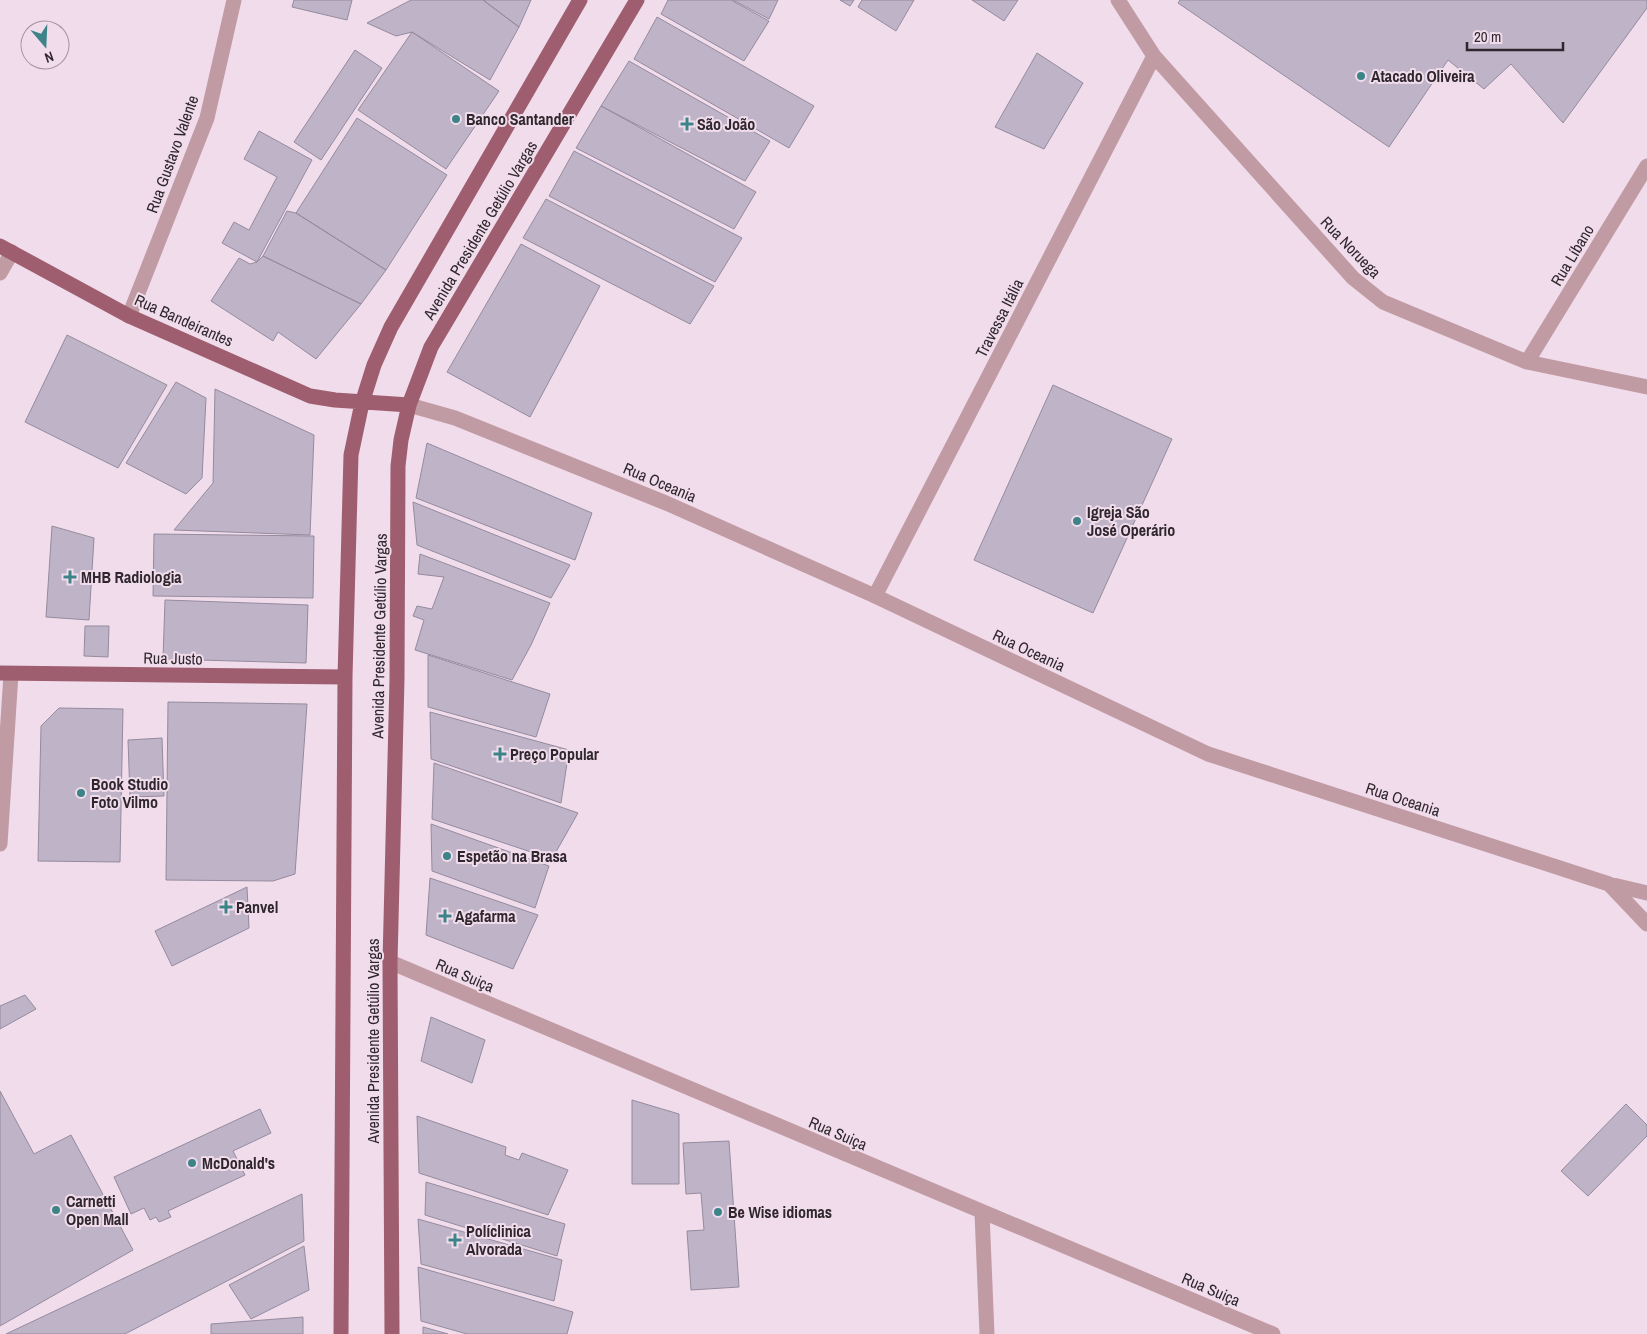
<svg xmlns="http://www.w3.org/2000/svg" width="1647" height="1334" viewBox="0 0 1647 1334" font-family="'Archivo Narrow',sans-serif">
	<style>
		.building { fill: #beb3c7; stroke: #958b9e }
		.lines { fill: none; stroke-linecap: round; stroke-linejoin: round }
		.minor { stroke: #c09ba4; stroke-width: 15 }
		.major { stroke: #9e5e6f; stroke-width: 15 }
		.poi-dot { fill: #3c8488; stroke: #f1dceb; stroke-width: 2 }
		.labels { text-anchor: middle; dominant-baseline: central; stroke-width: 4; stroke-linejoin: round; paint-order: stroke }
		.poi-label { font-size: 16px; font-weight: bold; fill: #2f272d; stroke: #f1dceb; text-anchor: start }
		.street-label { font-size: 16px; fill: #2f272d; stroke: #f1dceb }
	</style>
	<rect width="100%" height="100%" fill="#f1dceb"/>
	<path class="building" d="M294,0H352L347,20L292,7Z
		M411,0H483L519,27L490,80L412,32L396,36L367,23Z
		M483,0H531L519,27Z
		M668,0H731L769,21L744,61L661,14Z
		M733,0H778L769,19Z
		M840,0H854L850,6Z
		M862,0H914L896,31L858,7Z
		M972,0H1018L1004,21Z
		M1180,0H1647V8L1563,123L1511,64L1484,89L1448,60L1389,147L1178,3Z
		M657,17L814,106L789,148L634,59Z
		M412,32L499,91L446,169L358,110Z
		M355,50L382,68L321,160L294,142Z
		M1037,53L1083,83L1044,149L995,127Z
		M629,61L770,141L745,181L601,106Z
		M601,106L756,192L734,229L576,148Z
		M357,118L447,175L386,270L296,213Z
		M259,131L312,160L257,262L222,243L234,222L249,230L277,177L244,159Z
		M574,151L742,238L715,282L549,196Z
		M546,199L714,286L690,324L523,238Z
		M287,211L296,213L386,270L361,304L263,256Z
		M521,244L600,286L530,417L447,372Z
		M263,256L361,304L316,359L278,332L273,341L211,301L239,258L250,264L257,262Z
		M67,335L167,385L118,468L25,422Z
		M176,382L206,398L202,478L186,494L126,463Z
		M1053,385L1172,439L1093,613L974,560Z
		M215,389L314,435L310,535L174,530L213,483Z
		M427,443L592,513L575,560L416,498Z
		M413,502L570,565L551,598L417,545Z
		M52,526L94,538L89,620L46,617Z
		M154,534L314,536L313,598L153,596Z
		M420,554L550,603L531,645L512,680L415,650L424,620L413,616L417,606L432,609L444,577L418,574Z
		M165,600L308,605L306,663L163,659Z
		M85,626H109L108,657L84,656Z
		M428,655L550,694L536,737L428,707Z
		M168,702L307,704L295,874L273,881L166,880Z
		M59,708L123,709L120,862L38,861L41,726Z
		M430,712L569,750L561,803L431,759Z
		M162,738L164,796L130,797L128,740Z
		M434,763L578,813L552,859L432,819Z
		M431,824L549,866L535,908L432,871Z
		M430,878L538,915L513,969L426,935Z
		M247,887L249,928L172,966L155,931Z
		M25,995L36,1009L0,1029V1006Z
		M431,1017L485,1040L472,1083L421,1061Z
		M0,1091L34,1154L71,1135L133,1250L0,1326Z
		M632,1100L679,1114V1184H632Z
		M1626,1104L1647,1125V1136L1588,1196L1561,1171Z
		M260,1109L271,1133L233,1151L245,1175L168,1211L171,1217L159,1222L156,1217L150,1220L144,1208L131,1214L114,1177Z
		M417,1116L506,1147L505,1155L519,1160L522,1153L568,1170L548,1215L419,1173Z
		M729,1141L739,1287L691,1290L687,1231L704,1230L701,1193L686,1194L683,1143Z
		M426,1182L565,1224L557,1256L425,1215Z
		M302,1194L304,1241L125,1334H6Z
		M418,1219L562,1260L554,1301L421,1264Z
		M304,1246L309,1290L251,1319L229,1285Z
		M418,1267L573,1312L567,1334H467L421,1321Z
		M303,1317V1334H211V1324Z
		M423,1327L448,1334H423Z"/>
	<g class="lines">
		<path class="minor" d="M1118,0L1154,56L1353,278L1383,302L1527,362L1647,387
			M0,273L12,252
			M129,316L207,118L234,0
			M1527,362L1647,166
			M409,405L455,418L666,503L875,596L1208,754L1609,884L1647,893
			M875,596L1154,56
			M0,844L11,674
			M1609,884L1647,924
			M390,962L1273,1334
			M982,1213L987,1334"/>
		<path class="major" d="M0,246L129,316L310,396L335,400L409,405
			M0,673L345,677
			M341,1334L345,677L351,455L362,403L374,365L391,327L580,0
			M392,1334L390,962L397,679L398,466L401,440L409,405L431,347L637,0"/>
	</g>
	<g class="poi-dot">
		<circle cx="1361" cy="76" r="5"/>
		<circle cx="456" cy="119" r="5"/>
		<path d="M684.5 116.5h5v5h5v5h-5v5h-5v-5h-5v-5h5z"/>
		<circle cx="1077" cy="521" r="5"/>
		<path d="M67.5 569.5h5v5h5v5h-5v5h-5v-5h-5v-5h5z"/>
		<path d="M497.5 746.5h5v5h5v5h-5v5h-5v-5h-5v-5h5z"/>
		<circle cx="81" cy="793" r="5"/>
		<circle cx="447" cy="856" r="5"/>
		<path d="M223.5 899.5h5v5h5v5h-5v5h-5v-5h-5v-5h5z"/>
		<path d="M442.5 908.5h5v5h5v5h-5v5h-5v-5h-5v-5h5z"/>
		<circle cx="192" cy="1163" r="5"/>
		<circle cx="56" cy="1210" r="5"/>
		<circle cx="718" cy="1212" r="5"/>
		<path d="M452.5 1232.5h5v5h5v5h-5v5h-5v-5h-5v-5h5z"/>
	</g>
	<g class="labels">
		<g class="poi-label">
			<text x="1371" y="76">Atacado Oliveira</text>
			<text x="466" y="119">Banco Santander</text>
			<text x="697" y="124">São João</text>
			<text x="1087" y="512">Igreja São<tspan x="1087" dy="18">José Operário</tspan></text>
			<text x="81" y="577">MHB Radiologia</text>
			<text x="510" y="754">Preço Popular</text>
			<text x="91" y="784">Book Studio<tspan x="91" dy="18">Foto Vilmo</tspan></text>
			<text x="457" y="856">Espetão na Brasa</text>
			<text x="236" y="907">Panvel</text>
			<text x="455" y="916">Agafarma</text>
			<text x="202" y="1163">McDonald's</text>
			<text x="66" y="1201">Carnetti<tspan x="66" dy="18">Open Mall</tspan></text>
			<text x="728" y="1212">Be Wise idiomas</text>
			<text x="466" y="1231">Políclinica<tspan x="466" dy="18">Alvorada</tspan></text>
		</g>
		<g class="street-label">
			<text transform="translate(172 154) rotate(-70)">Rua Gustavo Valente</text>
			<text transform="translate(480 230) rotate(-59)">Avenida Presidente Getúlio Vargas</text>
			<text transform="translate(1351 247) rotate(46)">Rua Noruega</text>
			<text transform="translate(1572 255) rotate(-59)">Rua Líbano</text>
			<text transform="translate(999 318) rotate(-63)">Travessa Itália</text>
			<text transform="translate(184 320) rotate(24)">Rua Bandeirantes</text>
			<text transform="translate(660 482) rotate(23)">Rua Oceania</text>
			<text transform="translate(379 636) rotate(-89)">Avenida Presidente Getúlio Vargas</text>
			<text transform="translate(1029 650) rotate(25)">Rua Oceania</text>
			<text transform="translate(173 658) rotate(1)">Rua Justo</text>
			<text transform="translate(1403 799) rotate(18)">Rua Oceania</text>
			<text transform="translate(465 975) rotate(23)">Rua Suiça</text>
			<text transform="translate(373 1041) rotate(-90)">Avenida Presidente Getúlio Vargas</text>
			<text transform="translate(838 1133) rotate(23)">Rua Suiça</text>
			<text transform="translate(1211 1289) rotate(23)">Rua Suiça</text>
		</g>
	</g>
	<g transform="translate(45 45) rotate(161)"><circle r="24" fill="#f1dceb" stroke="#a3949f"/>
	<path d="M0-4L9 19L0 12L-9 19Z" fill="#3c8488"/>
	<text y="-8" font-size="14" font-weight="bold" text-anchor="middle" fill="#2f272d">N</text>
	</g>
	<path d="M1467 42v8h96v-8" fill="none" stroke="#2f272d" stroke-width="2.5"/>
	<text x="1474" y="42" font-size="15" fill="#2f272d" stroke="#f1dceb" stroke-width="4" paint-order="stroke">20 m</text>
</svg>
